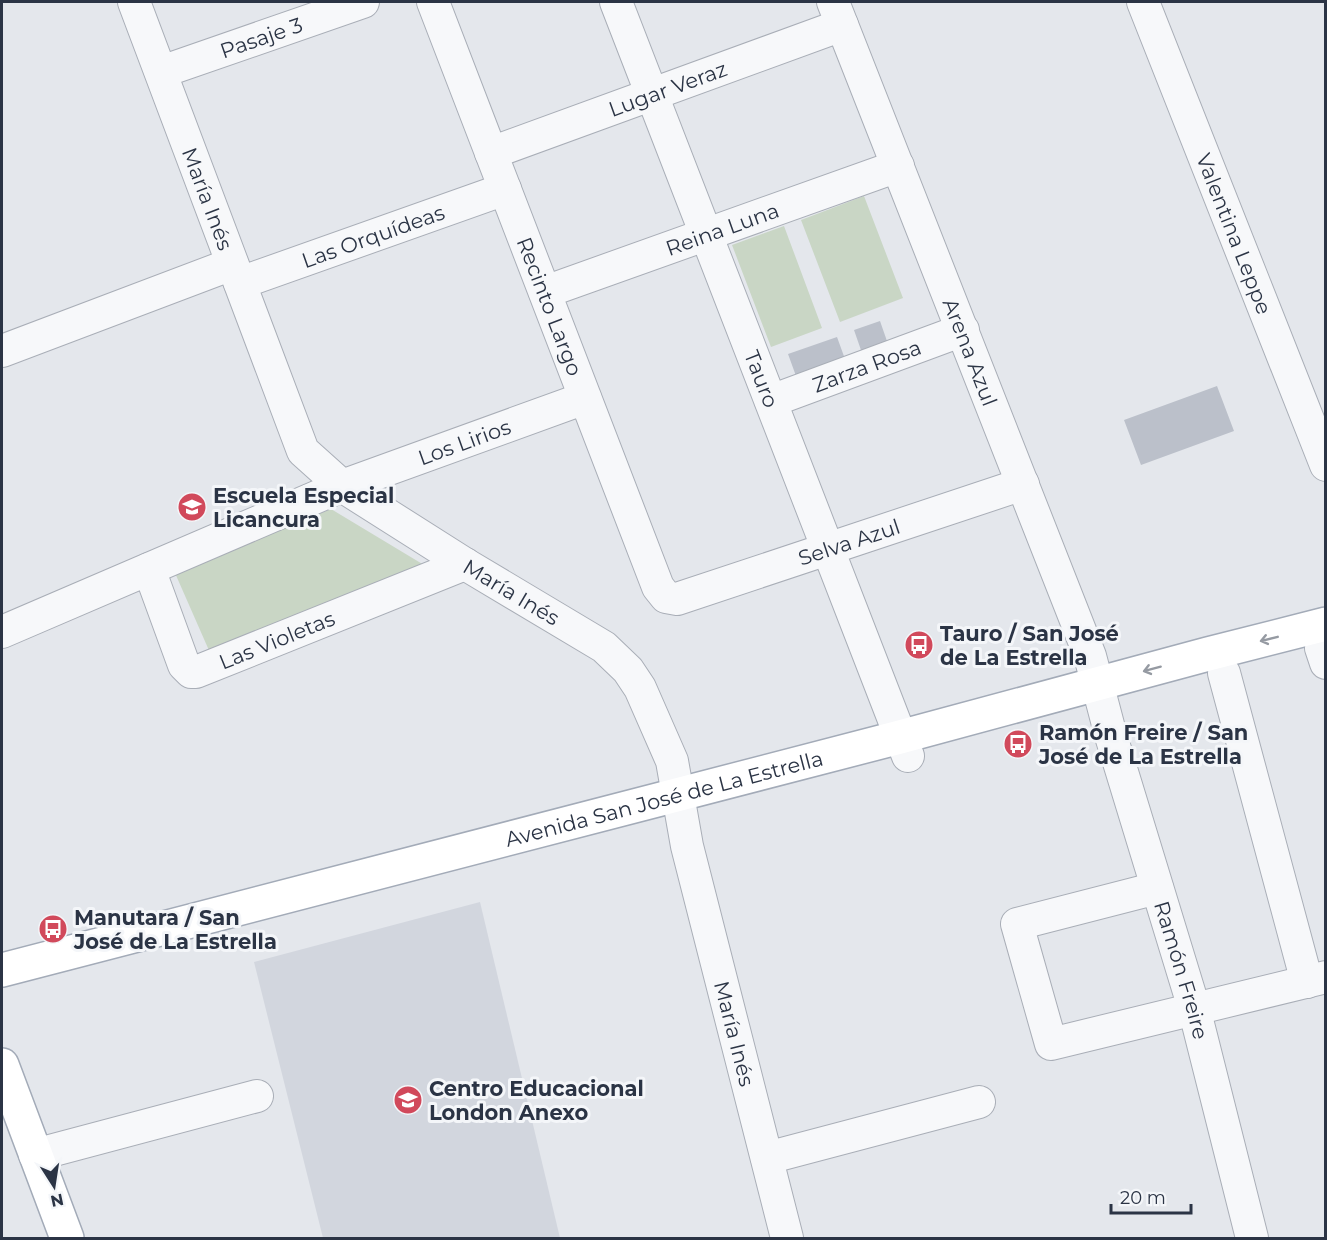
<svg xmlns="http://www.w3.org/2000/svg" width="1327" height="1240" viewBox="0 0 1327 1240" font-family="Montserrat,sans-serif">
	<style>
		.built { fill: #d2d6de }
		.green { fill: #c9d6c5 }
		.building { fill: #bbc0ca }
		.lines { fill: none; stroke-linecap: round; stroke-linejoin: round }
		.minor-casing { stroke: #a9aeb7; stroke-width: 34 }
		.major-casing { stroke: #a3abb8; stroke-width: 36 }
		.minor { stroke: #f7f8fa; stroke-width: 32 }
		.major { stroke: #fff; stroke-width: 33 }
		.oneway { stroke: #959aa2 }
		.labels { text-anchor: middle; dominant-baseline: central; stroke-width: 6; stroke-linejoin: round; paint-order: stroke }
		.street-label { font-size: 21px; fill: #2b3445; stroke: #f4f6f9 }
		.poi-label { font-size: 21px; font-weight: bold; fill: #2b3445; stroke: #f4f6f9; text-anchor: start }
	</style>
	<rect width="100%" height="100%" fill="#e4e7ec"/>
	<path class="built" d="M480,902L560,1238H323L254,962Z"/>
	<path class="green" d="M864,196L903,298L840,322L801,220Z
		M784,226L822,328L771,347L732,245Z
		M331,509L429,568L211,655L175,573Z"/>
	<path class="building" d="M880,321L888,344L862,353L854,330Z
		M837,337L845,359L796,376L788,354Z
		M1217,386L1234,431L1141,465L1124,420Z"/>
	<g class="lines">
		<g class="minor-casing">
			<g id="minor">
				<path id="s1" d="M134,2L303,451L342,486L465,564L604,647L628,670L640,688L672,761L687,846L787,1238"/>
				<path id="s2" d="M433,2L658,587L666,597L677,599L1023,484"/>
				<path id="s3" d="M616,2L908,756"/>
				<path id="s4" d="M833,2L1090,656L1111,736L1194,1008L1252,1238"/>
				<path id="s5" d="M1143,2L1326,465"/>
				<path id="s6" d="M161,72L363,2"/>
				<path id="s7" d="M491,153L842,25"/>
				<path id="s8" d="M240,283L505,189"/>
				<path id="s9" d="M545,292L898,166"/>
				<path d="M2,351L232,264"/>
				<path id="s10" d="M771,401L963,330"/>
				<path id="s11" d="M149,569L184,665L191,672H196L465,564"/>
				<path id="s12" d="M2,632L342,486L585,398"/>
				<path d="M1321,648L1326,663"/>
				<path d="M1224,673L1307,982"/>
				<path d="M1157,888L1017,924L1051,1044L1326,977"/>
				<path d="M35,1155L257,1096"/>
				<path d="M767,1158L979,1102"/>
			</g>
		</g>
		<g class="major-casing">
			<g id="major">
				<path id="s13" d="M2,970L900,737L1208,654L1326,624"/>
				<path d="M2,1065L67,1238"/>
			</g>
		</g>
		<use href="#minor" class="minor"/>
		<use href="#major" class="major"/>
	</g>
	<defs><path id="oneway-shaft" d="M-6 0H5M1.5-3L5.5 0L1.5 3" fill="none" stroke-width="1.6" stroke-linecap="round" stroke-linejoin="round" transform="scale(1.5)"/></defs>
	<g class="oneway">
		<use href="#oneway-shaft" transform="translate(1269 639) rotate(166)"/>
		<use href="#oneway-shaft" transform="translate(1152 669) rotate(165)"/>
	</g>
	<defs>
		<g id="school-disc" transform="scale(1.5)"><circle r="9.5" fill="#d1495b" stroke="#f4f6f9"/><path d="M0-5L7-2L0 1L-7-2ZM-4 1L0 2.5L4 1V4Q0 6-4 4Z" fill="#fff"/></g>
		<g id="bus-disc" transform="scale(1.5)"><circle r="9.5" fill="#d1495b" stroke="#f4f6f9"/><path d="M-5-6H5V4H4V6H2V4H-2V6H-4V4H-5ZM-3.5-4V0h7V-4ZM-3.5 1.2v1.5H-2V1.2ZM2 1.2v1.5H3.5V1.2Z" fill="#fff"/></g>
	</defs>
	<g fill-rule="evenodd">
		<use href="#school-disc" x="192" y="507"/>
		<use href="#bus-disc" x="919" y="645"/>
		<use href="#bus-disc" x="1018" y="744"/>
		<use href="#bus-disc" x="53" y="929"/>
		<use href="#school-disc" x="408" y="1100"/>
	</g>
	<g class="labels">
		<g class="street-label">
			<text stroke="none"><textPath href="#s6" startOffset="106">Pasaje 3</textPath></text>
			<text stroke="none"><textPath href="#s7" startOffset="188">Lugar Veraz</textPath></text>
			<text stroke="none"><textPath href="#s1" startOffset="210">María Inés</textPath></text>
			<text stroke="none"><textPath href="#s9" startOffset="188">Reina Luna</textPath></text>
			<text stroke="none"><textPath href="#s5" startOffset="249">Valentina Leppe</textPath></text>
			<text stroke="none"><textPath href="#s8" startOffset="141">Las Orquídeas</textPath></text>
			<text stroke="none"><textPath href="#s2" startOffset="326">Recinto Largo</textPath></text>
			<text stroke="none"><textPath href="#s4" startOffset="376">Arena Azul</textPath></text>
			<text stroke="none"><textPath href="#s10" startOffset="102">Zarza Rosa</textPath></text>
			<text stroke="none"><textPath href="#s3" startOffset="404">Tauro</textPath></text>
			<text stroke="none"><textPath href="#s12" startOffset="500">Los Lirios</textPath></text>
			<text stroke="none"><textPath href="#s2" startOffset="832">Selva Azul</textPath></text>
			<text stroke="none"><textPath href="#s1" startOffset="732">María Inés</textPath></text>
			<text stroke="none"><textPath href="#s11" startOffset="204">Las Violetas</textPath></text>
			<text stroke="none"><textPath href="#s13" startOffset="684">Avenida San José de La Estrella</textPath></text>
			<text stroke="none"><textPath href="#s4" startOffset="1030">Ramón Freire</textPath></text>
			<text stroke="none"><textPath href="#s1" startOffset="1254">María Inés</textPath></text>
		</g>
		<g class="poi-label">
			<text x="213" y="495">Escuela Especial<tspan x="213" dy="24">Licancura</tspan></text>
			<text x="940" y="633">Tauro / San José<tspan x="940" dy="24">de La Estrella</tspan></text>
			<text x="1039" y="732">Ramón Freire / San<tspan x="1039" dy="24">José de La Estrella</tspan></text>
			<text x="74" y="917">Manutara / San<tspan x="74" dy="24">José de La Estrella</tspan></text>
			<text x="429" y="1088">Centro Educacional<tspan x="429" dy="24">London Anexo</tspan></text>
		</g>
	</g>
	<rect width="1327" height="1240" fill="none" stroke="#2b3445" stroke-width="6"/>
	<g transform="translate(54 1186) rotate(168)" stroke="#f4f6f9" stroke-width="4.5" paint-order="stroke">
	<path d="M0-4.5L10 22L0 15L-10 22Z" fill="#2b3445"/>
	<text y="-9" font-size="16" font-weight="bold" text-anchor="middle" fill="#2b3445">N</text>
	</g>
	<path d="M1111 1204v9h80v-9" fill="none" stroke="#2b3445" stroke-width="3"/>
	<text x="1120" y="1204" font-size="18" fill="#2b3445" stroke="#f4f6f9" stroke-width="4.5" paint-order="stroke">20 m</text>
</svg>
